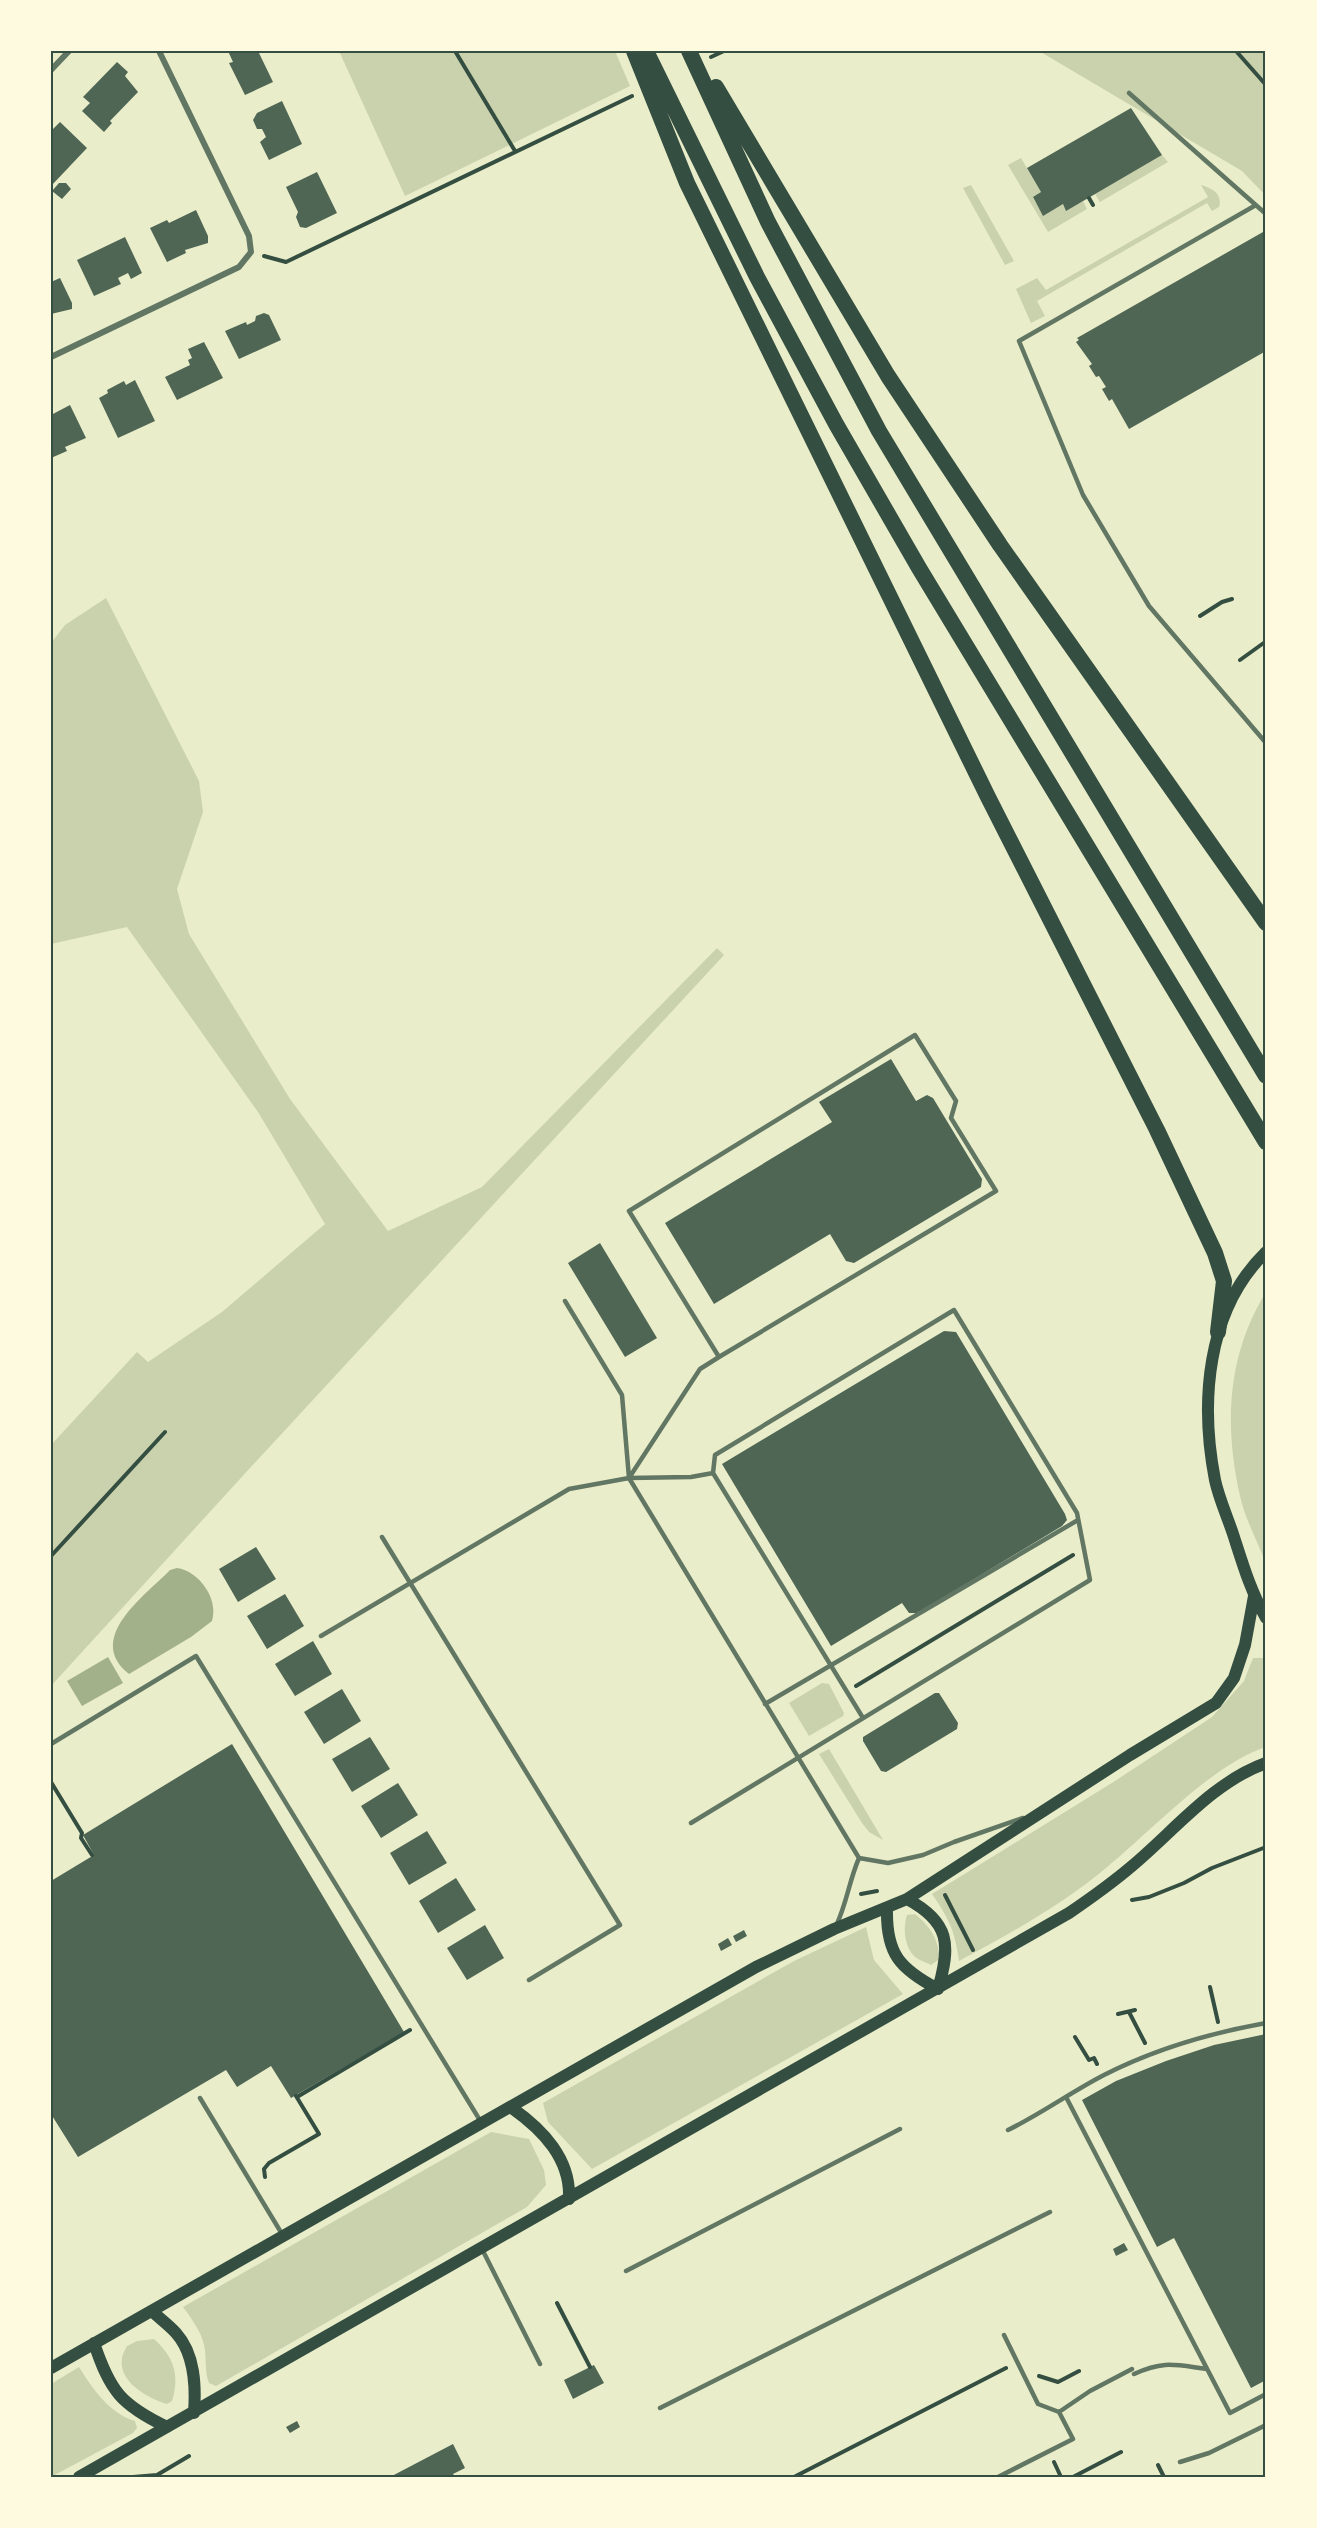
<svg xmlns="http://www.w3.org/2000/svg" width="1317" height="2528" viewBox="0 0 1317 2528" font-family="'Sofia Sans Condensed',sans-serif">
	<style>
		.green { fill: #cad2ad }
		.water { fill: #a3b18a }
		.building { fill: #4f6655 }
		.lines { fill: none; stroke-linecap: round; stroke-linejoin: round }
		.path { stroke: #344e41; stroke-width: 4 }
		.service { stroke: #617663; stroke-width: 4.5 }
		.minor { stroke: #617663; stroke-width: 6 }
		.secondary { stroke: #344e41; stroke-width: 12 }
		.trunk { stroke: #344e41; stroke-width: 16 }
		.neatline { fill: none; stroke: #344e41; stroke-width: 2 }
	</style>
	<rect width="100%" height="100%" fill="#e9edc9"/>
	<path class="green" d="M339,51H615L630,86L405,196Z
		M1039,51H1266V196L1242,171Z
		M1162,155L1168,162L1100,202L1095,194Z
		M1021,158L1041,192L1033,198L1043,215L1063,204L1066,210L1083,201L1087,209L1048,232L1008,165Z
		M971,185L1014,261L1005,265L963,188Z
		M1201,185C1212,188 1223,194 1219,207L1212,211L1207,203L1037,301L1045,316L1031,323L1016,289L1037,278L1046,290L1208,197Z
		M106,598L199,781L203,812L177,889L189,934L290,1099L388,1231L482,1187L717,948L724,955L250,1468L51,1686V1445L137,1352L148,1362L222,1312L325,1224L258,1112L127,927L51,944V643L65,625Z
		M1266,1292V1564C1258,1542 1245,1519 1240,1496C1224,1425 1227,1355 1266,1292Z
		M1253,1658H1263L1266,1662V1747C1214,1763 1150,1832 1106,1868C1062,1905 1009,1934 959,1961C955,1931 949,1919 932,1894L1115,1781L1212,1717L1244,1681Z
		M822,1683L829,1684L844,1713L843,1716L809,1736L789,1703Z
		M829,1749L832,1754L883,1840L869,1832L862,1823L819,1754Z
		M915,1914C931,1927 938,1939 940,1959L931,1965C925,1962 916,1959 913,1955C904,1944 903,1927 907,1915Z
		M866,1927L874,1960L903,1994L592,2169L548,2122L543,2103L794,1961Z
		M491,2132L529,2139L544,2170L546,2185L527,2207L216,2386L209,2383C204,2370 207,2358 204,2345C201,2331 191,2318 183,2307Z
		M154,2339C174,2357 180,2375 172,2401L167,2404C149,2399 118,2382 122,2359C122,2355 125,2350 127,2346L137,2341Z
		M79,2367C92,2388 110,2414 135,2421L137,2428L133,2433L51,2477V2384Z"/>
	<path class="water" d="M177,1568C199,1571 219,1599 212,1621L191,1637L129,1674C84,1638 146,1595 170,1570Z
		M108,1657L123,1683L82,1706L67,1681Z"/>
	<path class="building" d="M228,51H258L273,82L245,95L229,63L233,62Z
		M117,62L128,72L125,76L138,92L110,121L112,123L104,132L82,111L90,103L83,97Z
		M282,101L302,144L269,160L260,142L266,137L262,129H257L253,120L257,113Z
		M1131,108L1162,155L1066,211L1063,204L1043,216L1033,197L1041,192L1027,168Z
		M60,122L87,148L52,185L51,139L53,137L51,131Z
		M317,172L337,213L306,228L300,227L296,217L298,212L286,187Z
		M59,183H66L71,189L62,199L52,191Z
		M196,210L208,236V243L185,250L186,253L167,262L150,228L167,220L169,223Z
		M1263,232L1266,238V351L1129,429L1112,399L1109,401L1102,389L1106,387L1099,376L1096,377L1089,366L1092,364L1076,342L1079,340L1077,338Z
		M125,237L142,273L131,279L128,273L118,278L121,284L94,296L77,260Z
		M60,278L72,303V309L51,314V282Z
		M264,313L269,315L281,340L239,359L225,331L246,322L247,325L255,321L256,316Z
		M204,342L223,378L177,400L165,377L190,365L188,360L192,358L188,349Z
		M135,380L155,421L118,438L99,398L108,393L107,390L124,381L126,385Z
		M70,405L86,438L65,447L67,451L51,458V415Z
		M891,1059L916,1101L927,1095L933,1098L982,1179L981,1187L854,1263L846,1261L830,1234L714,1304L665,1223L832,1122L819,1102Z
		M600,1243L657,1338L625,1357L568,1263Z
		M944,1331L956,1332L1065,1514L1067,1520L1062,1526L918,1613H909L902,1603L831,1646L722,1464Z
		M256,1547L276,1579L238,1602L219,1569Z
		M285,1594L304,1626L267,1649L247,1616Z
		M313,1641L332,1674L295,1696L275,1664Z
		M342,1689L361,1721L324,1744L304,1712Z
		M935,1693H939L958,1723L957,1729L886,1772L881,1771L863,1741V1737Z
		M370,1737L390,1769L352,1792L332,1759Z
		M232,1744L404,2032L291,2098L271,2066L237,2087L226,2070L78,2157L51,2114V1881L94,1855L83,1835Z
		M398,1783L418,1815L381,1838L361,1806Z
		M427,1831L447,1863L409,1885L390,1853Z
		M456,1878L476,1910L438,1933L419,1901Z
		M485,1925L504,1958L467,1980L447,1948Z
		M744,1930L747,1936L736,1942L733,1936Z
		M728,1938L732,1945L721,1951L718,1944Z
		M1266,2034V2380L1251,2388L1174,2238L1157,2247L1082,2100L1116,2081L1166,2061L1214,2045Z
		M1124,2243L1128,2250L1116,2256L1113,2249Z
		M594,2365L604,2383L573,2399L564,2380Z
		M297,2421L300,2427L290,2433L286,2427Z
		M453,2444L465,2468L453,2474L455,2477H390Z"/>
	<g class="lines">
		<path class="path" d="M455,51L515,151
			M1236,51L1266,85
			M711,57L724,51
			M1089,198L1093,205
			M264,256L286,262L632,96
			M1200,616L1222,602L1232,599
			M1240,660L1265,642
			M51,1556L165,1432
			M856,1686L1073,1555
			M51,1782L82,1833L81,1838L92,1855
			M861,1894L877,1891
			M945,1895L973,1950
			M1132,1900L1149,1897L1184,1883L1212,1868L1266,1847
			M1210,1987L1218,2022
			M1129,2012L1145,2043
			M1118,2014L1135,2010
			M1075,2037L1089,2060L1094,2058L1097,2064
			M297,2097L410,2030
			M265,2177L264,2169L269,2163L319,2134L296,2096
			M557,2303L590,2367
			M1039,2376L1058,2382L1079,2371
			M1054,2462L1061,2477
			M1158,2465L1164,2477
			M133,2477L157,2475L189,2456
			M794,2477L1006,2368
			M1073,2477L1121,2452"/>
		<path class="service" d="M1129,93L1266,214
			M1256,205L1019,341L1083,495L1149,606L1266,743
			M565,1301L622,1395L629,1478L859,1858L888,1863L923,1855L954,1842L1023,1818
			M629,1478L700,1369L719,1357L996,1191L951,1118L956,1101L915,1035L629,1211L719,1357
			M382,1537L620,1925L529,1980
			M321,1636L569,1489L629,1478L691,1477L713,1473
			M765,1704L1078,1520
			M51,1744L196,1656L481,2122
			M691,1823L1090,1580L1077,1513L954,1310L715,1455L713,1473L863,1718
			M836,1926C847,1903 849,1881 859,1858
			M1066,2097L1230,2413L1266,2394
			M200,2098L282,2234
			M1008,2130C1041,2114 1071,2092 1104,2075C1155,2049 1210,2033 1266,2023
			M482,2249L540,2364
			M626,2271L900,2129
			M1134,2374C1164,2360 1176,2365 1207,2369
			M660,2408L1050,2212
			M1059,2412L1090,2391L1132,2369
			M1180,2462L1209,2453L1266,2425
			M998,2477L1073,2439L1059,2412L1038,2404L1004,2335"/>
		<path class="minor" d="M51,70L69,51
			M51,357L239,267L251,252L249,236L159,51"/>
		<path class="secondary" d="M1266,1252C1206,1310 1200,1403 1215,1480C1219,1499 1228,1518 1234,1537C1243,1565 1251,1592 1266,1618
			M907,1899C950,1922 951,1945 938,1989
			M887,1909C886,1954 900,1969 938,1989
			M512,2108C543,2130 571,2159 569,2199
			M152,2311C159,2318 169,2325 176,2333C195,2354 196,2386 194,2413
			M94,2343C110,2391 121,2405 167,2427
			M51,2368L756,1967L834,1929L907,1899L1130,1755L1216,1703L1234,1678L1245,1645L1254,1596
			M79,2477L1069,1913C1091,1898 1112,1883 1132,1866C1174,1831 1213,1782 1266,1763"/>
		<path class="trunk" d="M634,51L687,183L988,797L1157,1130L1215,1253L1224,1281L1218,1332
			M646,51L757,277L836,424L919,568L1266,1142
			M689,51L768,222L879,431L1266,1076
			M716,87L888,376L1000,545L1266,923"/>
	</g>
	<rect width="1317" height="2528" fill="none" stroke="#fefae0" stroke-width="105"/>
	<rect x="52" y="52" width="1212" height="2424" class="neatline"/>
</svg>
